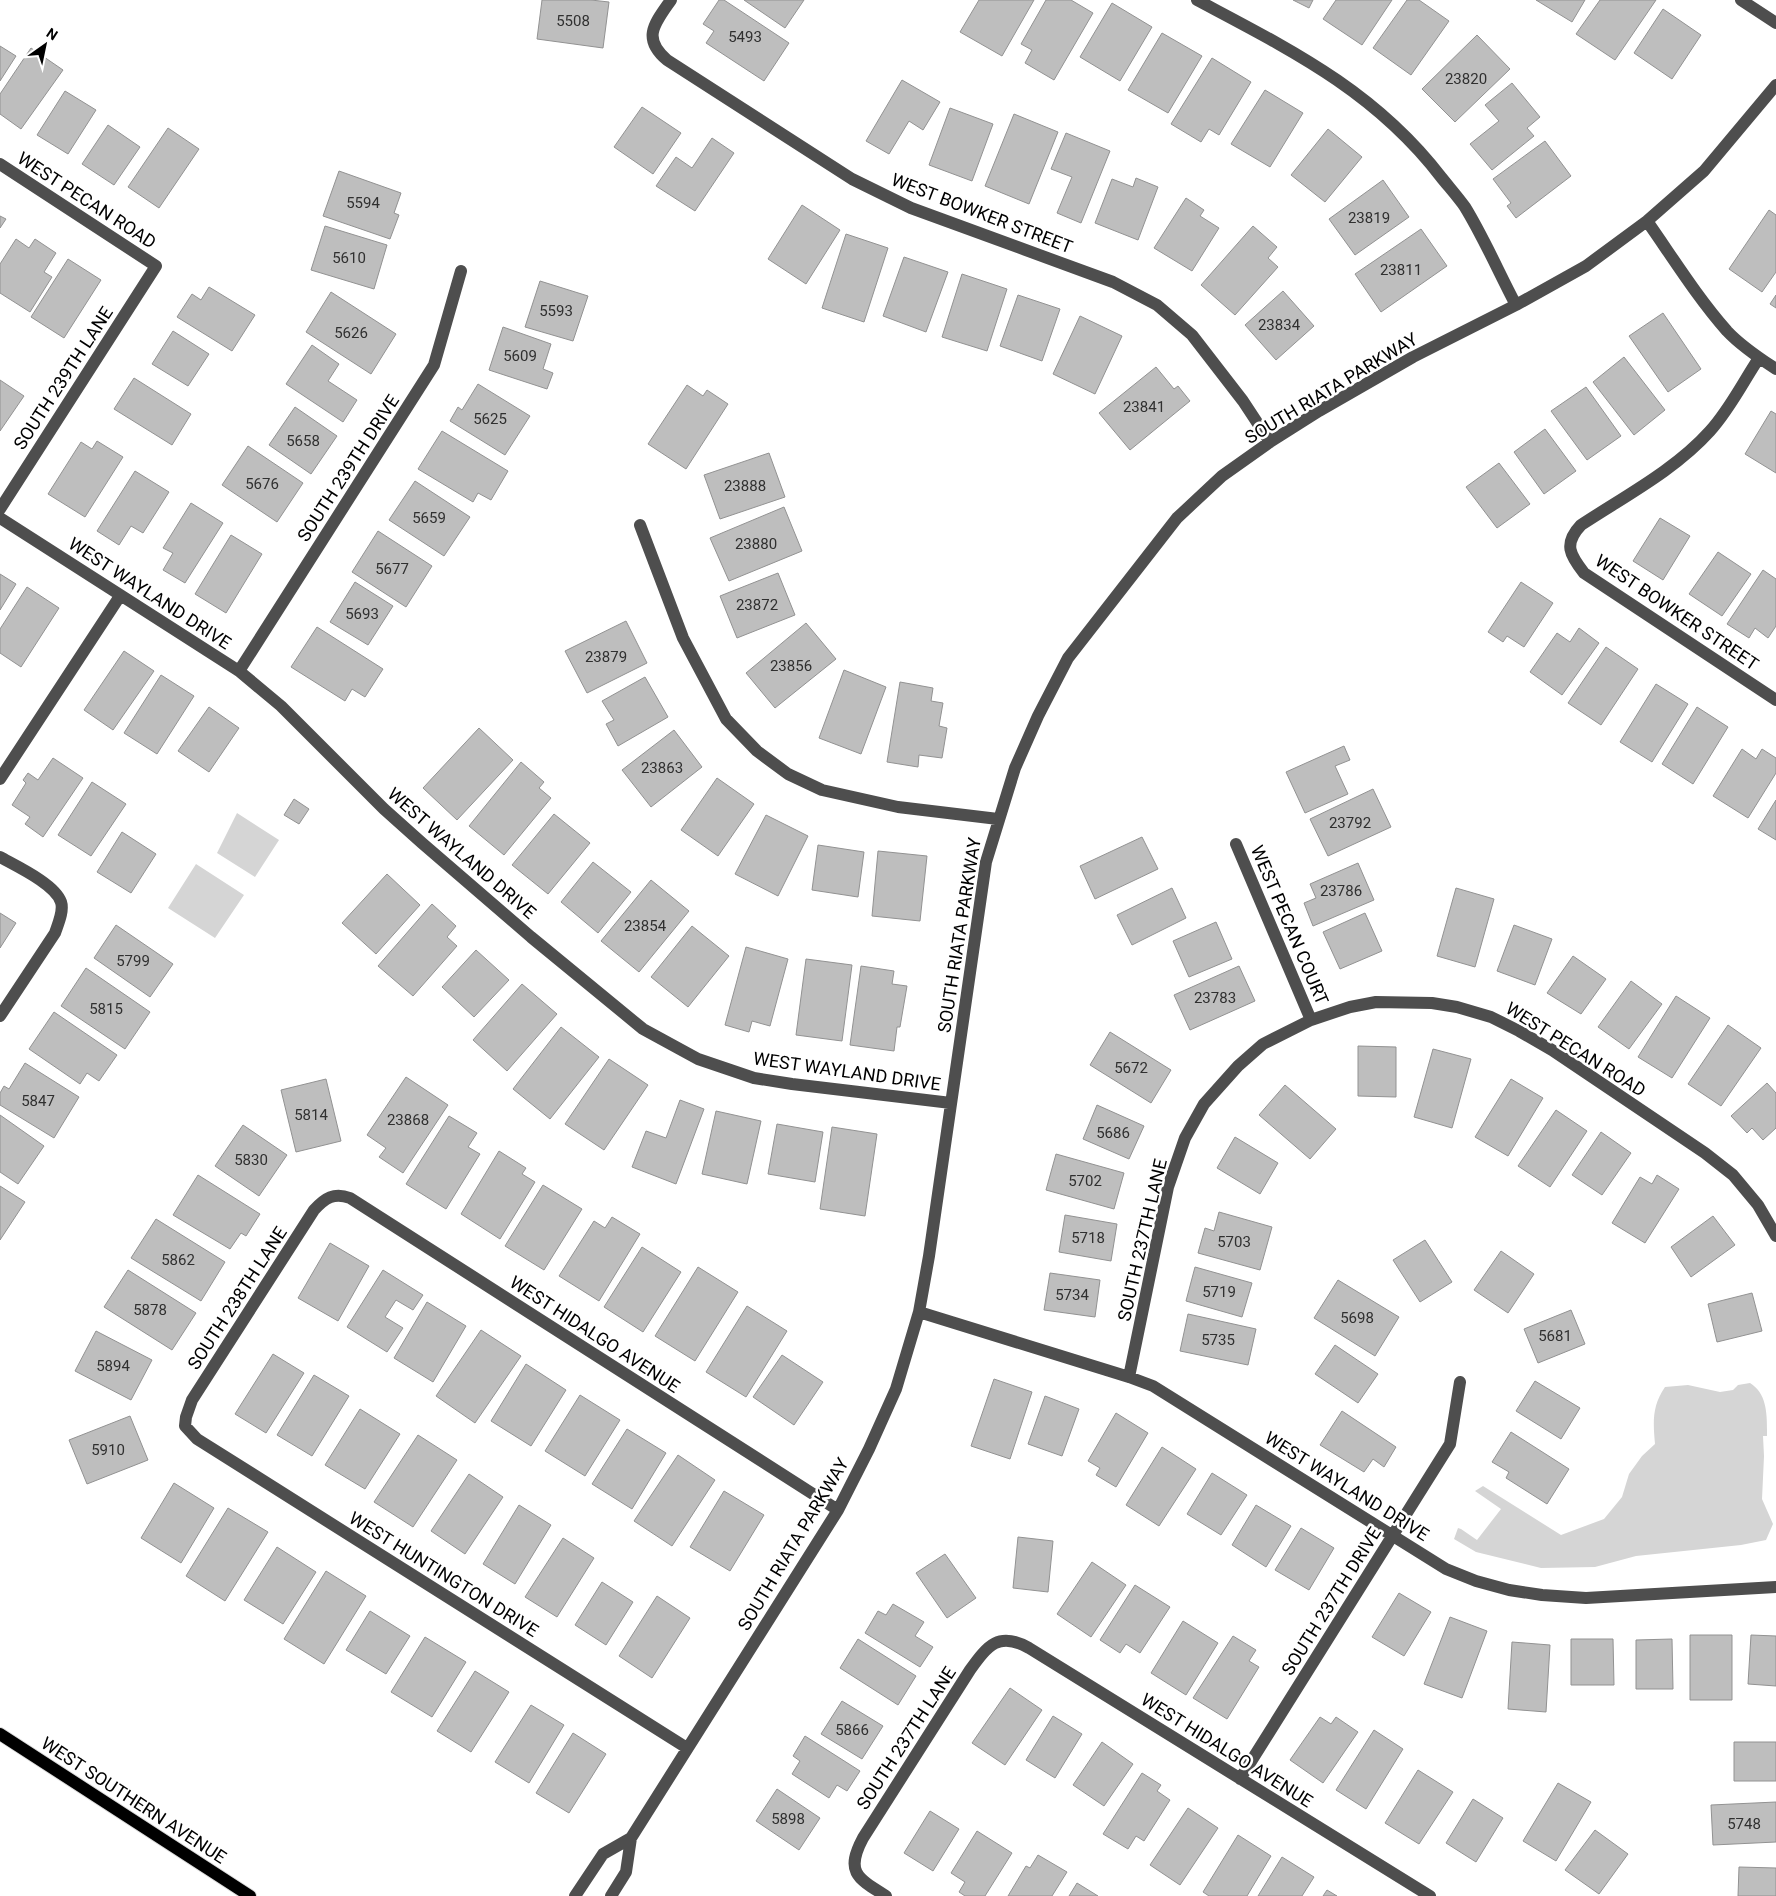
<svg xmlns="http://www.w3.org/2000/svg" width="1776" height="1896" viewBox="0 0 1776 1896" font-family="Roboto,sans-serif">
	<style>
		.green { fill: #d5d5d5 }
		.building { fill: #bebebe; stroke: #929292 }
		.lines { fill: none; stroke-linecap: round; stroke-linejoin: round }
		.major-casing { stroke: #dbdbdb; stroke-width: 14 }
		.minor { stroke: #4e4e4e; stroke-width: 12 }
		.major { stroke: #000; stroke-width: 12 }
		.labels { text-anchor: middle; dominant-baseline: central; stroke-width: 5; stroke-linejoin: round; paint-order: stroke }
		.number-label { font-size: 15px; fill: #303030 }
		.street-label { font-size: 18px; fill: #000; stroke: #fff }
	</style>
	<rect width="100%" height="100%" fill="#fff"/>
	<path class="green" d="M237,813L279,840L255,877L217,853Z
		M196,864L244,895L215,938L168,908Z
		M1750,1383C1768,1394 1767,1417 1767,1436H1763L1764,1456L1762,1499L1773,1524L1766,1540L1741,1545L1636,1556L1595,1567L1541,1568L1476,1552L1454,1539L1458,1528L1461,1529L1477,1540L1501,1509L1475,1491L1483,1486L1561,1535L1604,1519L1622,1497L1629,1474L1642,1456L1655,1444C1653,1422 1652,1406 1665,1387L1688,1385L1720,1392L1733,1390L1738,1385Z"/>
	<path class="building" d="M542,0H591L609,2L603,48L537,39Z
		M719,0H724L789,43L764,81L706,43L714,31L703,24Z
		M744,0H804L785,28Z
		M979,0H1034L1002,56L960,32Z
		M1046,0H1071L1093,13L1054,80L1025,63L1032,50L1021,44Z
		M1293,0H1313L1309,8Z
		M1336,0H1392L1362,45L1323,19Z
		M1407,0H1419L1449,21L1411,75L1373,48Z
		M1536,0H1585L1572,22Z
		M1600,0H1656L1615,60L1576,34Z
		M1112,3L1152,27L1120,81L1080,57Z
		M1663,9L1701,35L1672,79L1634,53Z
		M1162,33L1202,56L1168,113L1128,90Z
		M1477,35L1510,69L1455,122L1422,89Z
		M0,46L16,56L0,81Z
		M31,48L63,70L21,129L0,114V94Z
		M1212,58L1251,82L1219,135L1209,129L1201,142L1171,124Z
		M902,80L940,102L923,130L909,121L889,154L866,141Z
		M1512,83L1540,117L1527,128L1534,136L1492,170L1470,144L1499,121L1485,105Z
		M1265,90L1303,113L1270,167L1231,144Z
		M65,91L96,110L68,154L37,135Z
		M642,107L681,133L653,174L614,147Z
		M950,108L993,124L972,181L929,165Z
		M1014,114L1058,132L1029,204L985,186Z
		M108,125L140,147L114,185L82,164Z
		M168,128L199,149L159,208L128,187Z
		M1328,129L1362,157L1325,202L1291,175Z
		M1066,133L1110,151L1081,223L1057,213L1072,177L1051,169Z
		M712,138L734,153L695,211L656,186L676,157L692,168Z
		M1545,141L1571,176L1516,218L1507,206L1511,203L1493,179Z
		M339,171L401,193L394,213L399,215L390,239L323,216Z
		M1136,178L1158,187L1138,240L1095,223L1112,179L1133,187Z
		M1383,180L1409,217L1355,255L1329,219Z
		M1186,198L1204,210L1200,216L1219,228L1192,271L1154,248Z
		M802,205L840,230L806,284L768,259Z
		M1769,210L1776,215V272L1762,292L1729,269Z
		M0,216L6,219L0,228Z
		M325,226L387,245L374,289L311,270Z
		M1253,226L1277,247L1268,258L1278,267L1235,315L1201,285Z
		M1421,229L1447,266L1381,312L1355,274Z
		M846,234L888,248L864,322L822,308Z
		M16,239L29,248L35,239L56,253L44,272L52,277L30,312L0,293V264Z
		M904,257L948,272L926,332L883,316Z
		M68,259L101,280L64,338L31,317Z
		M962,274L1007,289L987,351L942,337Z
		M540,281L588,296L573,341L525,327Z
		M209,287L255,315L232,351L177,317L192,294L201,300Z
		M1283,291L1314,326L1276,360L1245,325Z
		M331,292L396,334L371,374L306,332Z
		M1018,295L1060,309L1042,361L1000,346Z
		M1776,295V308L1770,304Z
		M1663,313L1701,369L1668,392L1629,336Z
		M1080,316L1122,336L1095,394L1053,374Z
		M503,327L551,344L543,369L553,373L547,389L489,370Z
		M173,331L209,354L188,386L152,364Z
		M312,345L339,364L328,381L357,400L343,422L286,384Z
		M1624,357L1665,410L1634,435L1593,382Z
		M1156,367L1174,389L1178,386L1190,401L1130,450L1099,413Z
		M134,378L191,414L172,445L114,409Z
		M0,380L24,396L0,431Z
		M478,384L530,416L505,455L450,421L458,407L462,410Z
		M687,385L703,396L707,390L728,404L686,469L648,444Z
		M1586,387L1621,436L1587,460L1551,411Z
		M295,407L337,436L311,474L269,445Z
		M1771,411L1776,414V473L1745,454Z
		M1545,429L1576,471L1544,494L1514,452Z
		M442,431L508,471L491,500L478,493L473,502L418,469Z
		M97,441L123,457L85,517L48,494L81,442L92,449Z
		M248,446L303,483L277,522L222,485Z
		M769,453L785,497L720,519L704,475Z
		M1499,463L1530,504L1497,528L1466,487Z
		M135,471L169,492L143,533L131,526L119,545L97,531Z
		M415,481L470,517L444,556L389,520Z
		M191,503L223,523L185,583L163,570L173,553L163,548Z
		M784,507L802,551L729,581L710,538Z
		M1660,518L1690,536L1663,580L1633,561Z
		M378,531L432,566L406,607L352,572Z
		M231,535L262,554L226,613L195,594Z
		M1718,552L1751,574L1722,616L1689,594Z
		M1763,570L1776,579V626L1768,638L1755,628L1749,638L1727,624Z
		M778,573L795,615L737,638L720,596Z
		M0,574L16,584L0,610Z
		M355,582L393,606L368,645L330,622Z
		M1521,582L1553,603L1524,647L1507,636L1503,642L1488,632Z
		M27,587L59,608L21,667L0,653V629Z
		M626,621L647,663L587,693L565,651Z
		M806,623L836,659L775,708L746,673Z
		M317,627L383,669L365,697L352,689L345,701L291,667Z
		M1579,628L1599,643L1562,695L1530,672L1557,633L1570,642Z
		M1606,647L1638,669L1601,725L1568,703Z
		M124,651L154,671L113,730L84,710Z
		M844,670L886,687L861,754L819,738Z
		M161,675L194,696L157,754L124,733Z
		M645,677L668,717L618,746L606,724L614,720L602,701Z
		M900,682L933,688L931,701L943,703L939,726L947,728L942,758L919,755L918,767L887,762Z
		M1656,684L1688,704L1652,762L1620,742Z
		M209,707L239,728L209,772L178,751Z
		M1697,707L1728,727L1693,784L1662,764Z
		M479,728L513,760L457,820L423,788Z
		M674,730L702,767L651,807L622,770Z
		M1344,746L1350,760L1335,766L1348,794L1305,813L1286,772Z
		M1742,749L1756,759L1762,749L1776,758V773L1748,818L1713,796Z
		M53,758L83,778L43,837L25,824L30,817L12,805L26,783L23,780L28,773L38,780Z
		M521,762L544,782L539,788L551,798L504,855L469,826Z
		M717,778L754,804L718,856L681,830Z
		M92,782L126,804L91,856L58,835Z
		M1373,789L1391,827L1328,856L1310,819Z
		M294,799L309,809L299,824L284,815Z
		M1776,800V840L1758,829Z
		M554,814L590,843L548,894L512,865Z
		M766,815L808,836L778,896L735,874Z
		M122,832L156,854L131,893L97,872Z
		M1142,837L1158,869L1095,899L1080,866Z
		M818,845L864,852L858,897L812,890Z
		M878,851L927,856L920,921L872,916Z
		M593,862L631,892L598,933L561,902Z
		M1358,863L1374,900L1313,926L1304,903L1316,898L1310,884Z
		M387,874L420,905L376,954L342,923Z
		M651,880L689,911L639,972L601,941Z
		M1172,888L1186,918L1132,945L1117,915Z
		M1456,888L1494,899L1475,967L1437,956Z
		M432,904L456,926L447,937L457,946L413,996L378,966Z
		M0,913L16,923L0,948Z
		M1365,913L1382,951L1340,969L1323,932Z
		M1216,922L1232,959L1189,977L1173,941Z
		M116,925L173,964L150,997L94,958Z
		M1514,925L1552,939L1535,985L1497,971Z
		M692,926L729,956L688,1007L651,977Z
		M746,947L788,959L770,1026L752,1021L749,1032L725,1025Z
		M476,950L509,980L474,1017L442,987Z
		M1573,956L1606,979L1581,1014L1547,993Z
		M806,959L852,965L842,1041L796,1035Z
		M861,966L894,971L892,984L907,986L900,1027H897L894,1051L850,1045Z
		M1239,966L1255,1001L1190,1030L1174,995Z
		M86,968L150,1012L125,1049L61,1006Z
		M1631,981L1662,1004L1629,1049L1598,1027Z
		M522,984L557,1014L507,1071L473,1040Z
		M1676,996L1710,1018L1672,1078L1638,1057Z
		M54,1012L117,1055L99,1081L87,1073L80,1084L29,1049Z
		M1728,1025L1761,1048L1721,1106L1688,1084Z
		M561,1027L599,1057L550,1119L513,1089Z
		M1110,1032L1171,1070L1151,1103L1090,1065Z
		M1358,1046L1396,1047V1097L1358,1096Z
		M1433,1049L1471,1059L1452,1128L1414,1117Z
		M609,1059L648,1085L604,1150L565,1124Z
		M25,1063L79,1097L54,1138L0,1105V1093L4,1086L9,1089Z
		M406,1077L448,1105L403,1173L379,1157L386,1148L367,1135Z
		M326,1079L341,1141L296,1152L281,1090Z
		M1511,1079L1543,1098L1508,1156L1475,1137Z
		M1767,1083L1776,1093V1128L1763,1140L1752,1128L1747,1133L1731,1116Z
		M1285,1085L1336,1129L1310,1159L1259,1115Z
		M680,1100L704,1109L676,1184L632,1167L646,1131L666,1138Z
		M1097,1105L1144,1126L1129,1159L1083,1139Z
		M1556,1110L1587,1131L1550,1187L1518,1166Z
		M716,1111L761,1121L747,1184L702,1174Z
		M0,1115L44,1146L18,1184L0,1172Z
		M449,1116L477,1133L468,1147L480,1154L446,1209L406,1184Z
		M777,1124L823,1132L815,1182L768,1174Z
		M243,1125L287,1155L259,1196L215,1166Z
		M832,1127L877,1134L865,1216L820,1209Z
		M1601,1132L1631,1153L1602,1195L1572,1175Z
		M1235,1137L1278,1163L1260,1194L1217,1168Z
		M499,1151L526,1168L522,1174L535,1182L500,1239L461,1214Z
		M1056,1154L1124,1173L1114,1209L1046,1190Z
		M198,1175L260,1214L246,1236L241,1233L230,1249L173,1215Z
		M1657,1175L1679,1189L1645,1243L1612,1223L1640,1177L1652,1184Z
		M543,1185L582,1209L544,1270L505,1246Z
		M0,1186L25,1202L0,1240Z
		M1219,1212L1272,1227L1260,1270L1198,1253L1205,1228L1214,1231Z
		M1065,1215L1117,1224L1111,1261L1059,1252Z
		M1713,1216L1735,1245L1691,1277L1671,1247Z
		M612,1217L640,1234L599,1301L559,1276L594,1221L605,1228Z
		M156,1219L225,1262L201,1301L131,1258Z
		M1425,1240L1452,1282L1420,1302L1393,1260Z
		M330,1243L369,1266L338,1321L298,1298Z
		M642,1247L681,1272L643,1332L604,1307Z
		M1501,1251L1534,1274L1508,1313L1474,1290Z
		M698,1267L738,1292L695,1361L655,1336Z
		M1195,1267L1252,1283L1242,1317L1186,1301Z
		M128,1270L196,1313L172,1350L104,1307Z
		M383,1270L423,1295L413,1310L396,1300L385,1317L403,1328L387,1352L347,1327Z
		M1050,1273L1100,1280L1095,1317L1044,1310Z
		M1338,1280L1399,1317L1375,1356L1314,1318Z
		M1752,1293L1762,1331L1717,1342L1708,1304Z
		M427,1302L466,1326L433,1382L394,1358Z
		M747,1306L787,1331L746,1397L706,1372Z
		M1571,1310L1585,1344L1538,1363L1524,1329Z
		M1188,1314L1256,1329L1248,1365L1180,1351Z
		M481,1330L521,1356L475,1423L436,1396Z
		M96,1331L152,1360L131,1400L75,1371Z
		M1335,1345L1378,1374L1358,1403L1315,1374Z
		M273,1354L304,1373L266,1433L235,1414Z
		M782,1355L823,1382L794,1425L753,1397Z
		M526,1364L566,1390L531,1446L491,1421Z
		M314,1375L349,1396L312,1456L277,1435Z
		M994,1379L1032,1392L1010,1459L971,1446Z
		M1535,1381L1580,1408L1561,1439L1516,1411Z
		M580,1395L620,1420L585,1476L545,1451Z
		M1045,1396L1079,1409L1062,1456L1028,1444Z
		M360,1409L400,1434L365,1489L325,1465Z
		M1342,1411L1396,1447L1384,1467L1373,1459L1364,1472L1320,1445Z
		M1116,1413L1148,1433L1116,1487L1096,1475L1100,1468L1088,1461Z
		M130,1416L148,1460L87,1484L69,1440Z
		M627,1429L666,1453L632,1509L592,1484Z
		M1511,1432L1569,1469L1547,1504L1506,1478L1509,1472L1492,1462Z
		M418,1435L457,1460L413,1527L374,1502Z
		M1162,1447L1196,1469L1159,1526L1126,1505Z
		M678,1455L715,1480L672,1546L634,1521Z
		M1212,1473L1247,1495L1221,1535L1187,1514Z
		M469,1474L503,1497L465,1554L431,1531Z
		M174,1483L214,1508L181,1563L141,1538Z
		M724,1491L764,1515L730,1571L690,1547Z
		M519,1505L551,1525L515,1584L483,1564Z
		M1256,1505L1291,1526L1266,1567L1232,1545Z
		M228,1508L268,1532L225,1601L186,1576Z
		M1301,1528L1334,1548L1309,1590L1275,1570Z
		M1018,1537L1053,1541L1048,1592L1013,1588Z
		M563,1538L594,1558L557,1617L525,1597Z
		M277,1547L316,1572L283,1624L244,1600Z
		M945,1554L976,1598L947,1618L916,1573Z
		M1092,1562L1126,1585L1091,1637L1057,1614Z
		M326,1571L366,1596L324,1664L284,1639Z
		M602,1582L633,1602L606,1645L575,1625Z
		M1135,1585L1170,1607L1140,1653L1126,1644L1120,1653L1100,1640Z
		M1399,1593L1431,1612L1404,1656L1372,1637Z
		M657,1596L690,1618L652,1678L619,1656Z
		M893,1604L924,1622L915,1636L933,1647L920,1667L865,1633L878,1611L886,1615Z
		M370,1611L410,1636L386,1674L346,1650Z
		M1450,1617L1487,1631L1462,1698L1424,1684Z
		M1183,1621L1218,1643L1186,1695L1151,1673Z
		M1690,1635H1732V1700H1690Z
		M1751,1635L1776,1636V1686L1748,1684Z
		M1233,1636L1256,1650L1249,1661L1259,1667L1227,1719L1193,1698Z
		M425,1637L466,1662L432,1717L391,1692Z
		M858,1639L916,1676L898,1705L840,1668Z
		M1571,1639H1613L1614,1685H1571Z
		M1672,1639L1673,1689H1636V1640Z
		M1512,1642L1550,1645L1546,1712L1508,1709Z
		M475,1671L509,1692L471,1752L437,1731Z
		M1010,1688L1042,1710L1005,1765L972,1743Z
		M842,1701L883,1726L862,1759L821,1734Z
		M531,1705L564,1725L529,1783L495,1762Z
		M1053,1716L1082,1734L1055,1778L1026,1760Z
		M1320,1717L1331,1724L1336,1717L1358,1732L1323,1783L1290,1760Z
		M1374,1730L1403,1749L1366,1809L1336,1790Z
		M573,1733L606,1754L569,1813L536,1793Z
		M805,1736L860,1771L847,1791L837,1785L829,1798L792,1774L800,1761L793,1756Z
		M1102,1742L1133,1764L1104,1806L1073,1785Z
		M1734,1742H1776V1781H1734Z
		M1418,1770L1453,1792L1419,1844L1385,1823Z
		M1142,1773L1161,1785L1157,1791L1170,1800L1144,1841L1136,1836L1128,1849L1103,1834Z
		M1558,1783L1591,1802L1556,1861L1523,1841Z
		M777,1789L820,1818L799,1850L756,1821Z
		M1473,1799L1503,1818L1476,1862L1446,1843Z
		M1776,1802V1842L1713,1845L1711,1805Z
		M1188,1808L1218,1828L1180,1885L1150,1865Z
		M930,1811L959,1829L933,1871L904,1853Z
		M1595,1830L1628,1854L1599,1894L1565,1870Z
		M977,1831L1012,1853L985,1896H965L959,1892L965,1882L951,1873Z
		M1238,1835L1271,1856L1247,1896H1209L1203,1892Z
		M1038,1855L1067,1872L1052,1896H1008L1026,1866L1030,1868Z
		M1282,1857L1314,1877L1302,1896H1258Z
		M1739,1867L1776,1868V1896H1738Z
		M1077,1883L1098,1896H1069Z
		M1327,1890L1337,1896H1323Z"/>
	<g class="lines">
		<g class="major-casing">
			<path id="major" d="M0,1734L250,1896"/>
		</g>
		<path class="minor" d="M671,0C655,23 641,38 667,60L852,179L911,208L1113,282L1157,305L1192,335L1243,401L1270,442
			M1197,0C1291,50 1375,91 1441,177C1449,187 1458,197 1465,207C1484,238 1499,273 1516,305
			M1741,0L1776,23
			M0,164L156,266L0,509
			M1647,221C1673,258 1697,297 1727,331C1741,346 1759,358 1776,369
			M1759,358C1743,382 1730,409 1710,431C1675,470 1625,496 1581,525C1563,544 1570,555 1584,573L1776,700
			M0,518L239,671L281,706L384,809L422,843L531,937L643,1029L698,1059L754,1078L792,1084L951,1103
			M640,525L683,638L726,719L757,751L788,774L822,790L898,807L998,819
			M239,671L434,365L461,271
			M0,779L120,596
			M1236,844L1311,1020
			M0,857C16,866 55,884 61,902C64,911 58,924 55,933L0,1016
			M919,1312L1129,1377L1153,1386L1446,1569L1476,1581L1509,1590L1542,1595L1586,1598L1776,1587
			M1129,1377L1168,1187L1185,1138L1204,1104L1238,1066L1263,1044L1311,1020L1350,1007L1376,1002L1432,1003L1457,1007L1491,1017L1519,1031L1552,1050L1705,1153L1733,1175L1758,1205L1776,1236
			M687,1748L197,1439L185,1426L186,1417L192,1400L314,1210C325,1198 334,1192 350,1198L838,1510
			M1240,1779L1450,1444L1460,1382
			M575,1896L603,1854L631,1838
			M611,1896L626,1872L631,1838L838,1510L869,1449L896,1389L919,1312L929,1256L986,862L1015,768L1038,716L1068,658L1177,518L1222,476L1270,442L1319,411L1413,357L1516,305L1586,266L1647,221L1704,171L1776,85
			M886,1896C857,1878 845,1872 863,1838L970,1670C988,1645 999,1631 1029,1648L1430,1896"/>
		<use href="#major" class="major"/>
	</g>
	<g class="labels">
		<g class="number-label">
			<text x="573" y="21">5508</text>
			<text x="745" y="37">5493</text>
			<text x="1466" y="79">23820</text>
			<text x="363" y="203">5594</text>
			<text x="1369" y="218">23819</text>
			<text x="349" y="258">5610</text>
			<text x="1401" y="270">23811</text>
			<text x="556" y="311">5593</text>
			<text x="1279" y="325">23834</text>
			<text x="351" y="333">5626</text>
			<text x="520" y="356">5609</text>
			<text x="1144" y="407">23841</text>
			<text x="490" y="419">5625</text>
			<text x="303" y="441">5658</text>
			<text x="262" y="484">5676</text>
			<text x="745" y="486">23888</text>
			<text x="429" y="518">5659</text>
			<text x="756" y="544">23880</text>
			<text x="392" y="569">5677</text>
			<text x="757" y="605">23872</text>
			<text x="362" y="614">5693</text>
			<text x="606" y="657">23879</text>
			<text x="791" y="666">23856</text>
			<text x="662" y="768">23863</text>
			<text x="1350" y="823">23792</text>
			<text x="1341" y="891">23786</text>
			<text x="645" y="926">23854</text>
			<text x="133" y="961">5799</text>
			<text x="1215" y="998">23783</text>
			<text x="106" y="1009">5815</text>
			<text x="1131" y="1068">5672</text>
			<text x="38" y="1101">5847</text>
			<text x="311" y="1115">5814</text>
			<text x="408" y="1120">23868</text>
			<text x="1113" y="1133">5686</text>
			<text x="251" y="1160">5830</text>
			<text x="1085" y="1181">5702</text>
			<text x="1088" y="1238">5718</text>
			<text x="1234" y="1242">5703</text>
			<text x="178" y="1260">5862</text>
			<text x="1219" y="1292">5719</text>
			<text x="1072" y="1295">5734</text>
			<text x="150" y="1310">5878</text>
			<text x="1357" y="1318">5698</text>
			<text x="1555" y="1336">5681</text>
			<text x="1218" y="1340">5735</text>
			<text x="113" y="1366">5894</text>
			<text x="108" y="1450">5910</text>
			<text x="852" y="1730">5866</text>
			<text x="788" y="1819">5898</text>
			<text x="1744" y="1824">5748</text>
		</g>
		<g class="street-label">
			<text transform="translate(87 200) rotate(33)">WEST PECAN ROAD</text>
			<text transform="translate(982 213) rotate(21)">WEST BOWKER STREET</text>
			<text transform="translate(63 378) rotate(-57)">SOUTH 239TH LANE</text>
			<text transform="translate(1331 388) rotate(-31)">SOUTH RIATA PARKWAY</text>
			<text transform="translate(348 468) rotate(-57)">SOUTH 239TH DRIVE</text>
			<text transform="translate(150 593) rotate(33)">WEST WAYLAND DRIVE</text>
			<text transform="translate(1677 612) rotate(34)">WEST BOWKER STREET</text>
			<text transform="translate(462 853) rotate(41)">WEST WAYLAND DRIVE</text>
			<text transform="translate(1290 925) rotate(67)">WEST PECAN COURT</text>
			<text transform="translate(959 935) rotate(-81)">SOUTH RIATA PARKWAY</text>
			<text transform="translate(1576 1049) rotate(32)">WEST PECAN ROAD</text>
			<text transform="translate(847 1071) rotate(8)">WEST WAYLAND DRIVE</text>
			<text transform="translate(1142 1240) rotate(-77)">SOUTH 237TH LANE</text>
			<text transform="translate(237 1298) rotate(-57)">SOUTH 238TH LANE</text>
			<text transform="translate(595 1334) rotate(33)">WEST HIDALGO AVENUE</text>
			<text transform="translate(1347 1486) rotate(32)">WEST WAYLAND DRIVE</text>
			<text transform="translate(793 1544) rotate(-59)">SOUTH RIATA PARKWAY</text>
			<text transform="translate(444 1574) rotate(32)">WEST HUNTINGTON DRIVE</text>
			<text transform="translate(1331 1601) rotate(-58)">SOUTH 237TH DRIVE</text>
			<text transform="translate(906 1738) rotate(-57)">SOUTH 237TH LANE</text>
			<text transform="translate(1227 1750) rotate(32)">WEST HIDALGO AVENUE</text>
			<text transform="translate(134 1800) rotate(33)">WEST SOUTHERN AVENUE</text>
		</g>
	</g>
	<g transform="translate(45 45) rotate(33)" stroke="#ffffff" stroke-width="4" paint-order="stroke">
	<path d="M0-4L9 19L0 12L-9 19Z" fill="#000000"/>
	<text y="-8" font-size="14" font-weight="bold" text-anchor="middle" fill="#000000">N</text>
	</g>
</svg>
